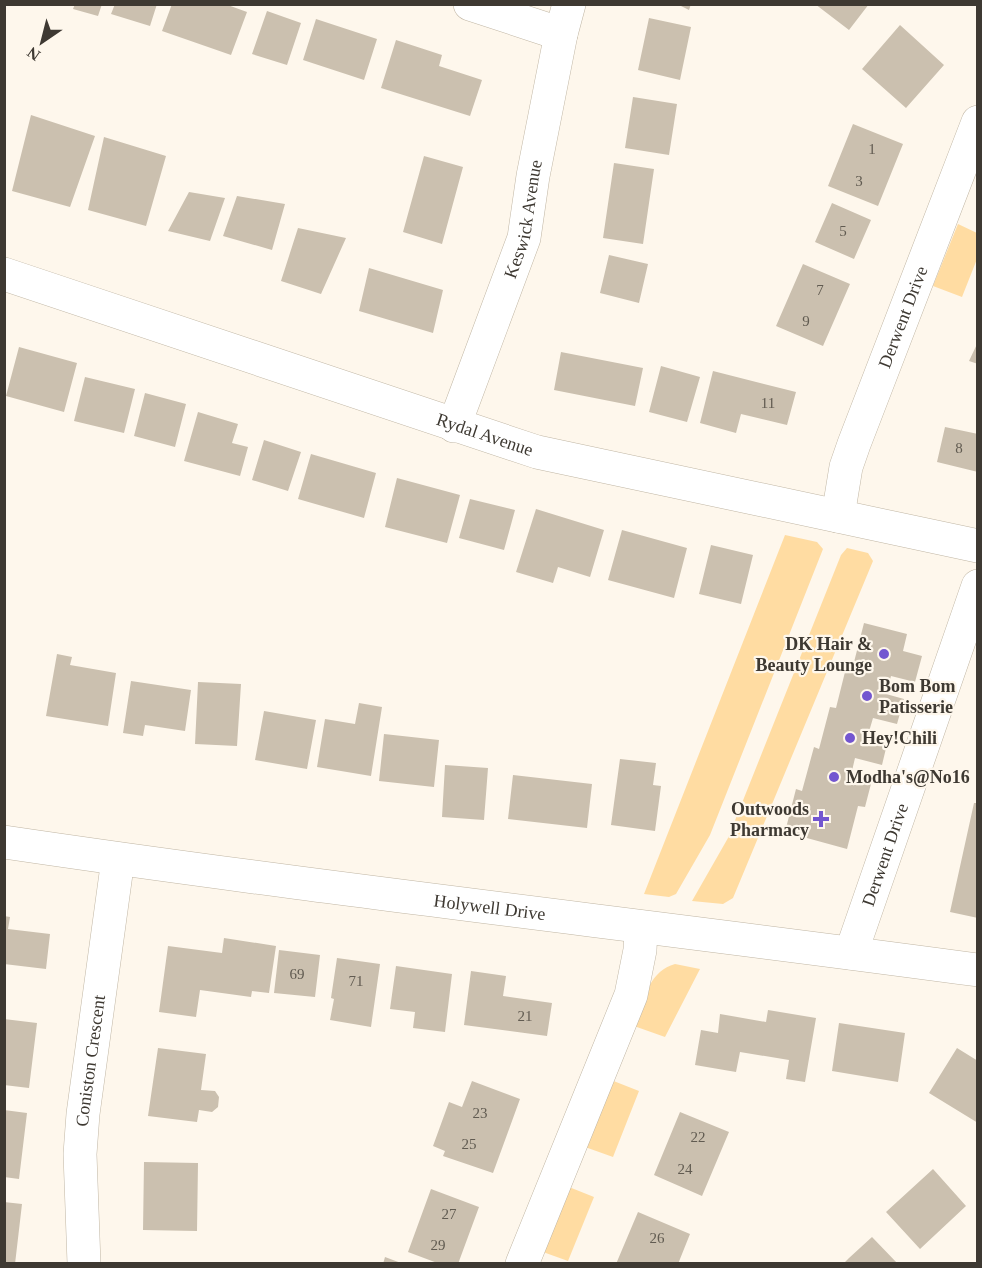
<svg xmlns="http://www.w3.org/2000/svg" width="982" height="1268" viewBox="0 0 982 1268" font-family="'Times New Roman',serif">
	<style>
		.green { fill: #ffdca2 }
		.building { fill: #cbc0af }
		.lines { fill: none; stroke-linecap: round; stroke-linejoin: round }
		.minor-casing { stroke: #c0b6a4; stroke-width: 34 }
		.minor { stroke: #fff; stroke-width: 33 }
		.poi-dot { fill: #7356d0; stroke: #fef7ec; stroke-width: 2 }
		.labels { text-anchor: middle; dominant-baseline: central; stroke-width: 4.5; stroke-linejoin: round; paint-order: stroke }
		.number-label { font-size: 15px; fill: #615b51 }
		.street-label { font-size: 18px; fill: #3e3932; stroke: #fef7ec }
		.poi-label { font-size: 18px; font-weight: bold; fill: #3e3932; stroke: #fef7ec; text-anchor: start }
	</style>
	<rect width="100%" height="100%" fill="#fef7ec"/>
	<path class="green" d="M958,224L977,233V259L962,297L933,286Z
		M785,535L817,542L823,549L710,835L676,894L669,897L644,894Z
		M847,548L868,553L873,561L733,898L723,904L692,901L728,838L841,555Z
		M675,964L700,969L665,1037L634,1026C643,1003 648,971 675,964Z
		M611,1080L639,1091L613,1157L585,1147Z
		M569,1187L594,1197L568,1261L543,1252Z"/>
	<path class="building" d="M75,4H102L98,16L73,9Z
		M115,4H157L150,26L111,14Z
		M172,4H225L247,12L231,55L162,31Z
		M677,4H691L689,10Z
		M815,4H869L849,30Z
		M267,11L301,23L287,65L252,54Z
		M649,18L691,27L680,80L638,70Z
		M316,19L377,39L364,80L303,60Z
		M900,25L944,65L906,108L862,69Z
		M396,40L442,55L439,66L482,80L470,116L381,88Z
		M633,97L677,104L669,155L625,148Z
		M31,115L95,136L70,207L12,191Z
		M853,124L903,144L878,206L828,186Z
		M104,137L166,156L146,226L88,210Z
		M424,156L463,167L442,244L403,232Z
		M614,163L654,169L643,244L603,238Z
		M189,192L225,198L210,241L168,231Z
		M237,196L285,204L272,250L223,236Z
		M832,203L871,220L854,259L815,242Z
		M298,228L346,238L321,294L281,281Z
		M609,255L648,264L639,303L600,293Z
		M803,264L850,284L823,346L776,326Z
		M369,268L443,290L433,333L359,311Z
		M978,342V364L969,361Z
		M19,347L77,363L64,412L6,396Z
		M561,352L643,368L635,406L554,390Z
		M661,366L700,377L687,422L649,412Z
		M713,371L796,392L787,425L741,414L736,433L700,423Z
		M85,377L135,389L124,433L74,421Z
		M145,393L186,404L175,447L134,436Z
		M198,412L238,424L232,443L248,447L240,476L184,461Z
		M945,427L978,434V472L937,462Z
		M264,440L301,452L288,491L252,480Z
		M311,454L376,473L364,518L298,499Z
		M397,478L460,495L447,543L385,527Z
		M470,499L515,510L504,550L459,538Z
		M536,509L604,530L590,577L558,567L553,583L516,572Z
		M622,530L687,548L674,598L608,580Z
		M711,545L753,555L741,604L699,594Z
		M864,623L907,634L903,651L922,656L915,682L891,676L886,694L904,699L897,724L873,718L868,735L888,740L882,765L855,758L851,775L872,780L865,807L858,806L847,849L785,832L796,789L802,791L814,747L819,749L830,707L836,708L847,664L853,666Z
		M57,654L72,657L70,665L116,673L108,726L46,716Z
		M131,681L191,690L185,731L145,725L143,736L123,733Z
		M198,682L241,684L237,746L195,744Z
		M359,703L382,707L371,776L317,767L325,719L355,724Z
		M264,711L316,720L307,769L255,760Z
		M384,734L439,740L434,787L379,781Z
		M620,759L656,763L653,785L661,786L655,831L611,825Z
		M445,765L488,768L484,820L442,817Z
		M513,775L592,784L587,828L508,819Z
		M974,803H978V918L950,912Z
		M4,916L10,917L8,929L50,934L46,969L4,964Z
		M224,938L276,946L269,993L252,991L251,997L200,990L196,1017L159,1012L168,946L222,953Z
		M279,950L320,955L315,997L274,993Z
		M337,958L380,964L371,1027L330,1020L334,999L331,998Z
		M396,966L452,974L445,1032L413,1028L415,1012L390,1009Z
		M471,971L506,976L503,996L552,1003L547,1036L464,1025Z
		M768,1010L816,1018L805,1082L786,1079L789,1060L740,1052L736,1072L695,1065L701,1030L718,1033L720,1014L766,1022Z
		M4,1019L37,1023L29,1088L4,1085Z
		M839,1023L905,1033L898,1082L832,1071Z
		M158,1048L206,1054L201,1090L215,1091L219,1097L218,1107L212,1112L199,1110L197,1122L148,1116Z
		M957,1048L978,1061V1123L929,1093Z
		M472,1081L520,1099L493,1173L443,1156L445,1151L433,1146L449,1102L462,1107Z
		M4,1110L27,1113L19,1179L4,1177Z
		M680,1112L729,1132L702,1196L654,1175Z
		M144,1162L198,1163L197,1231L143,1230Z
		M933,1169L966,1206L920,1249L886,1212Z
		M431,1189L479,1207L458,1264H440L408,1252Z
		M4,1202L22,1204L15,1264H4Z
		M638,1212L690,1234L678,1264H616Z
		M872,1237L898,1264H843L849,1258Z
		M385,1257L401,1263V1264H383Z"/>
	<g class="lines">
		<g class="minor-casing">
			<g id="minor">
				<path d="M470,4L561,34"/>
				<path id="s1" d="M4,274L537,452L978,546"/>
				<path id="s2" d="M454,426L524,238L533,176L561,34L569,4"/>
				<path id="s3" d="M838,516L846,467L854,444L978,122"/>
				<path id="s4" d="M4,842C328,890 653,926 978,970"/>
				<path id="s5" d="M851,953L978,586"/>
				<path id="s6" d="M84,1264L80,1154L83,1114L118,859"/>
				<path d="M522,1264L631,995L640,950L641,927"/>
			</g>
		</g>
		<use href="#minor" class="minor"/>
	</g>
	<g class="poi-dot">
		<circle cx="884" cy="654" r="6"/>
		<circle cx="867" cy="696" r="6"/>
		<circle cx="850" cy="738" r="6"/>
		<circle cx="834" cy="777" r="6"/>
		<path d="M818 810h6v6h6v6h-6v6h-6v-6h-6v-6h6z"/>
	</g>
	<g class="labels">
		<g class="number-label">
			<text x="872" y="149">1</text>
			<text x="859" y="181">3</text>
			<text x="843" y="231">5</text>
			<text x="820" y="290">7</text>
			<text x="806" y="321">9</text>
			<text x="768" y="403">11</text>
			<text x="959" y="448">8</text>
			<text x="297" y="974">69</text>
			<text x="356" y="981">71</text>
			<text x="525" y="1016">21</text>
			<text x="480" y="1113">23</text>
			<text x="698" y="1137">22</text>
			<text x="469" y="1144">25</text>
			<text x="685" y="1169">24</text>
			<text x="449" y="1214">27</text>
			<text x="657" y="1238">26</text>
			<text x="438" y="1245">29</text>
		</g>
		<g class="street-label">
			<text stroke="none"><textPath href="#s2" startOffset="219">Keswick Avenue</textPath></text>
			<text stroke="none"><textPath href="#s3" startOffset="210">Derwent Drive</textPath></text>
			<text stroke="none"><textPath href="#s1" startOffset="507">Rydal Avenue</textPath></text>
			<text stroke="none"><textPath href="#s5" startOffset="104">Derwent Drive</textPath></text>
			<text stroke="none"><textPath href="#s4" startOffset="490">Holywell Drive</textPath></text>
			<text stroke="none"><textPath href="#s6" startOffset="204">Coniston Crescent</textPath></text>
		</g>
		<g class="poi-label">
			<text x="872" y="644" text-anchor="end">DK Hair &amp;<tspan x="872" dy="21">Beauty Lounge</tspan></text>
			<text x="879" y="686">Bom Bom<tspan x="879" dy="21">Patisserie</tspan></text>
			<text x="862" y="738">Hey!Chili</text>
			<text x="846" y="777">Modha's@No16</text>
			<text x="809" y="809" text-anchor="end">Outwoods<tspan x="809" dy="21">Pharmacy</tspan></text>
		</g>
	</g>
	<rect width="982" height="1268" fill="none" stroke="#3e3932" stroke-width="12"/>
	<g transform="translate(42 42) rotate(215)" stroke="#fef7ec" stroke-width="4.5" paint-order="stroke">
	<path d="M0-4.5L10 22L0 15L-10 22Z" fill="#3e3932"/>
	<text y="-9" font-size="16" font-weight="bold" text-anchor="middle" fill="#3e3932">N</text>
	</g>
</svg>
